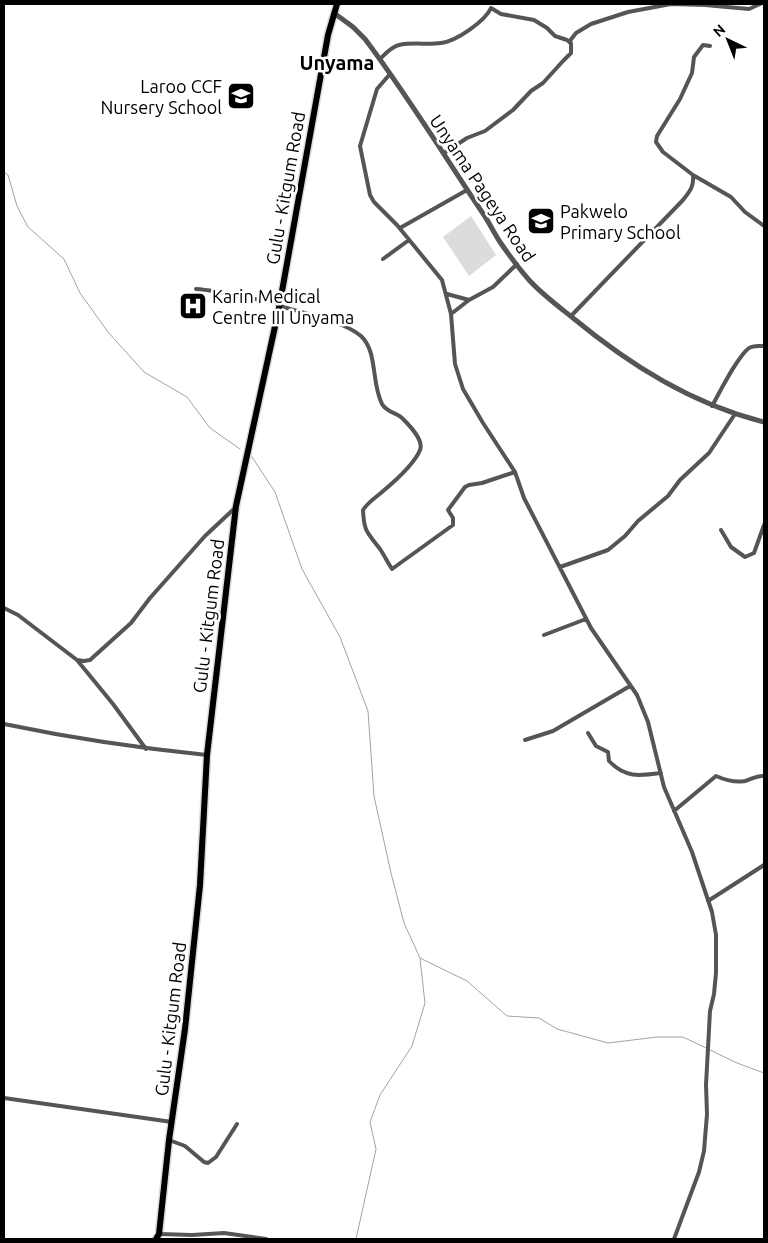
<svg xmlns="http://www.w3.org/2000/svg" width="768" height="1243" viewBox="0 0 768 1243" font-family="Ubuntu,sans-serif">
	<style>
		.green { fill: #dcdcdc }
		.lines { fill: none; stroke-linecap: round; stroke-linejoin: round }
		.stream { stroke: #a3a3a3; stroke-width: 1 }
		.primary-casing { stroke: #dbdbdb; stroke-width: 9 }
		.minor { stroke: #555; stroke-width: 4 }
		.tertiary { stroke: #555; stroke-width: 5 }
		.primary { stroke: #000; stroke-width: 6 }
		.labels { text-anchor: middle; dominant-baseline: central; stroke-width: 5; stroke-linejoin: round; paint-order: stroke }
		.poi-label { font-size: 18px; fill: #000; stroke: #fff; text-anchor: start }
		.street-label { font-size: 18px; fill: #000; stroke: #fff }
		.quarter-label { font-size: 20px; font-weight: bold; fill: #000; stroke: #fff }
	</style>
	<rect width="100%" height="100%" fill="#fff"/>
	<path class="green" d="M471,216L496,255L469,276L443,237Z"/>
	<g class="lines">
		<path class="stream" d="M4,172L8,175L17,206L28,227L64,259L80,293L108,332L144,372L187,397L210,428L240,449
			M250,454L275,492L302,569L340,637L368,711L374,796L391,873L404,923L420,958L467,981L507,1016L539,1018L557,1029L608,1043L657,1037H683L706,1048
			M710,1050L737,1063L764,1073
			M356,1239L376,1149L370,1122L380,1095L412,1046L425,1003L420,959"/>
		<g class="primary-casing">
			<path id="primary" d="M156,1239L159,1234L169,1140L185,1029L200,885L207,755L236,506L279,308L328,35L337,4"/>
		</g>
		<path class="minor" d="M569,42L576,33L591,24L628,12L671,4L705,5L749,9L760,4
			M710,46L703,45L694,57L692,73L680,99L657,136L656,142L663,152L693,175L731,197L745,212L764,226
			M380,59C385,54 391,47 399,45C412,42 428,45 441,43C457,41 485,21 491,8L501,14L534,20L547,28L555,36L567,40L571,43V53L563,61L543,83L531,91L513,110L485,131L467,138L444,153
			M390,74L377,89L360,146L370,195L374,202L397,225L442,280L451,314L455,364L463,389L483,423L515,472L524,498L591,628L637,695L648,722L664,787L692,852L712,912L716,935V973L714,994L710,1011L706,1085L707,1114L704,1151L699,1172L674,1239
			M400,228L467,190
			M383,259L409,240
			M196,289C225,291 252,300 280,303
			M447,294L469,300
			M279,306C301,312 344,321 361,336C378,352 371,383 382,404C387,413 397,412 403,419C410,426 424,440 420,450C414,465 394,482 382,492C375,498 368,502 363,510C364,532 367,532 380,549C384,555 388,563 392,569L453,525V518L448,510L465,487L469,485L482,483L515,472
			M451,314L469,300L493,287L517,264
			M571,316L683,200C690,191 694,187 693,175
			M712,406C720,392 737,357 749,348C753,345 759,346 764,346
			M721,530L731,547L745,557L754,553L764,525
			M560,567L608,550L625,536L638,521L668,496L680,480L709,453L735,414
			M4,608L18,615L77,660L113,704L146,749
			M544,635L586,619
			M77,660L84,661L90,660L131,623L150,598L205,536L236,507
			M4,724C71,738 138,748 207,755
			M588,733L596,746L608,752L609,761C625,778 639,776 661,773
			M525,740L553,731L630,686
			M674,811L716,776C725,780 735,783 745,781C752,779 757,775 764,776
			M708,901L764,865
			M4,1098L172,1122
			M169,1140L185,1146L204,1162L208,1163L216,1157L237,1124
			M159,1234L192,1235L224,1233L266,1239"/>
		<path class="tertiary" d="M334,13L353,27L365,39C408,96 445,157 484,215C490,224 494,233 500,242C509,255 519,269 530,281C543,295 558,306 573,318C630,365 692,404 764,422"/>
		<use href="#primary" class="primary"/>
	</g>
	<defs>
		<g id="school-square" transform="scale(1.4375)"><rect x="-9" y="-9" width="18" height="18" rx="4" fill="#000" stroke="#fff"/><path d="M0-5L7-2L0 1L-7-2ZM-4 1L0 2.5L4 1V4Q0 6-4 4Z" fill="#fff"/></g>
		<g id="hospital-square" transform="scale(1.4375)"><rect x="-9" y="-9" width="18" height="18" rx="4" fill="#000" stroke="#fff"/><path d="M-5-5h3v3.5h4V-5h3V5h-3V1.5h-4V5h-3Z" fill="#fff"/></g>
	</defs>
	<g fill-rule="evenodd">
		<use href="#school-square" x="241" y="96"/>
		<use href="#school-square" x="541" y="221"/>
		<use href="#hospital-square" x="193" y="306"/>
	</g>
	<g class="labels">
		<g class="poi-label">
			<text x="222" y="86" text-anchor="end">Laroo CCF<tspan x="222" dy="21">Nursery School</tspan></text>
			<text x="560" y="211">Pakwelo<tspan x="560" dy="21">Primary School</tspan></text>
			<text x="212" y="296">Karin Medical<tspan x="212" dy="21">Centre III Unyama</tspan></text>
		</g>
		<g class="street-label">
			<text transform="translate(285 188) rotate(-80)">Gulu - Kitgum Road</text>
			<text transform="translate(483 188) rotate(56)">Unyama Pageya Road</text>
			<text transform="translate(208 616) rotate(-83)">Gulu - Kitgum Road</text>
			<text transform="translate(170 1019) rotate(-83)">Gulu - Kitgum Road</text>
		</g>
		<g class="quarter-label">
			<text x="337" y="62">Unyama</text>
		</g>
	</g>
	<rect width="768" height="1243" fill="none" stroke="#000000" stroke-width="10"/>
	<g transform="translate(728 40) rotate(317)" stroke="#ffffff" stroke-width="4" paint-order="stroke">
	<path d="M0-4L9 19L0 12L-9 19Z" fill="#000000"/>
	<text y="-8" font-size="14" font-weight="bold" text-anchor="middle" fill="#000000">N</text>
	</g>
</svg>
